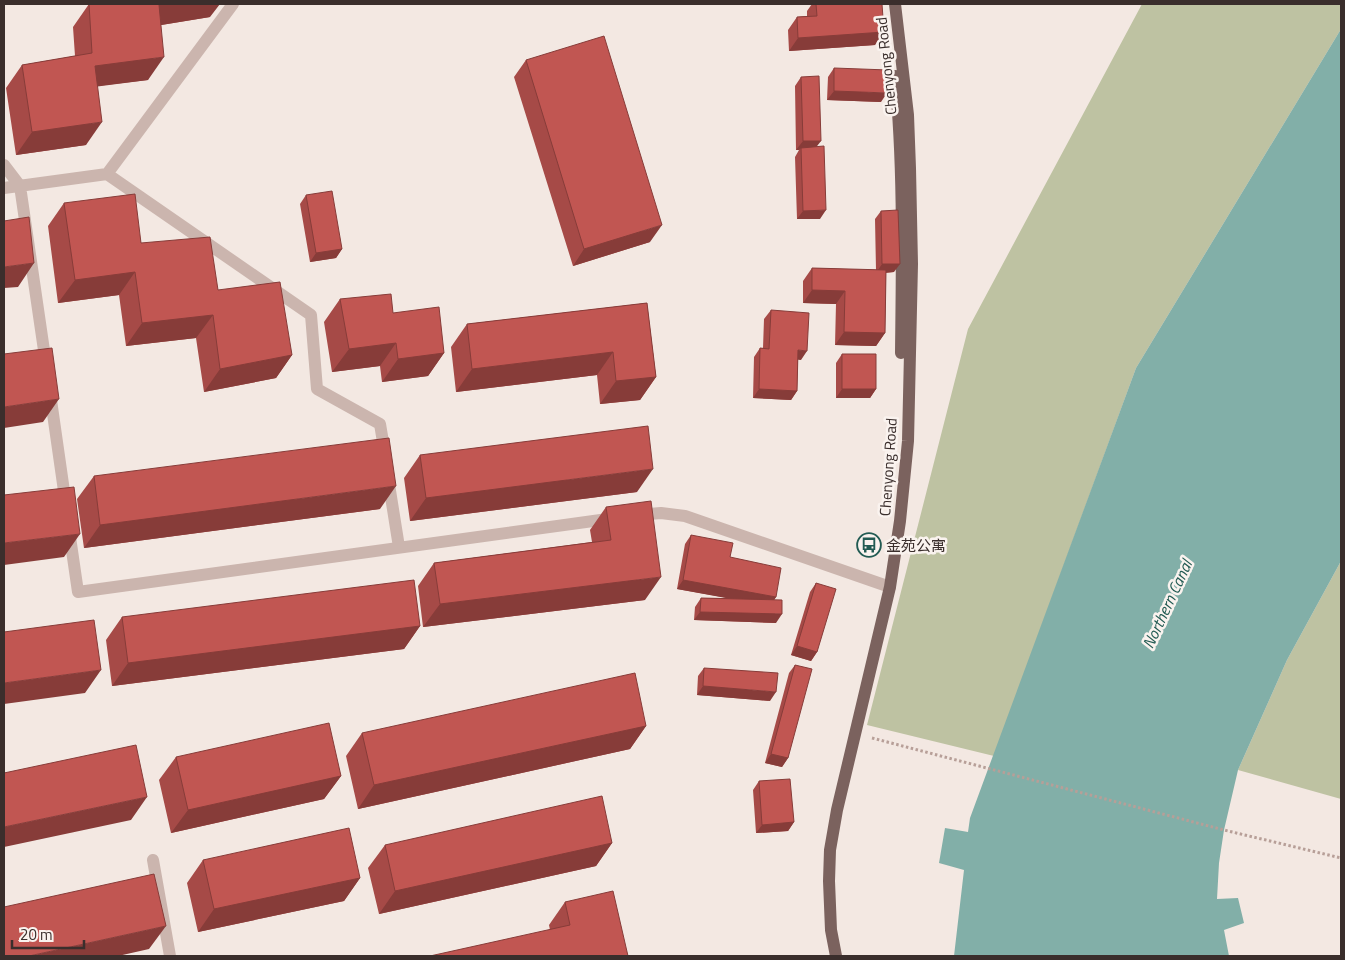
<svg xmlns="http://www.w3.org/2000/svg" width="1345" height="960" viewBox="0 0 1345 960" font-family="'Titillium Web','Noto Sans SC',sans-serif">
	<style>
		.green { fill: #bec2a2 }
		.water { fill: #82afa8 }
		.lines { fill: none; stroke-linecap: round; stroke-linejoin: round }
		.path { stroke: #b79f98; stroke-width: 3; stroke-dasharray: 2.5 2.5; stroke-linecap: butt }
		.minor { stroke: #cbb5ae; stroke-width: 12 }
		.major { stroke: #7b625e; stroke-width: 12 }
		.wall { fill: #a64a47 }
		.shaded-wall { fill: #873c39 }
		.building { fill: #c15652; stroke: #873c39 }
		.labels { text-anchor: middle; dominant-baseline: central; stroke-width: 5; stroke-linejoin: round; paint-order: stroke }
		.street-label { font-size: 15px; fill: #3a2e2c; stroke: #faf3ef }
		.poi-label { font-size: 15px; fill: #3a2e2c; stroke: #faf3ef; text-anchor: start }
		.water-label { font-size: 16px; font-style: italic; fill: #225b53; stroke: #faf3ef }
	</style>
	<rect width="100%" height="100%" fill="#f3e8e2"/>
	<path class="green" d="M1142,4H1341V29L1136,368L994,756L867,725L968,329Z
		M1341,561V799L1238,770L1287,660Z"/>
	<path class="water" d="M1341,29V561L1287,660L1238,770L1224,830L1219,863L1217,899L1238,898L1244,923L1224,930L1229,956H954L964,870L939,863L945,828L968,832L970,818L1136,368Z"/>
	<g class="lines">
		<path class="path" d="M872,738L1224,830L1341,858"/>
		<path class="minor" d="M4,165L20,186L46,364
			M107,174L233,4
			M4,188L107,174L311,315L317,389L380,424L385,454
			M50,393L66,505
			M388,478L399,547
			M637,515L661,513L685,516L890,587
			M69,530L78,592L615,518
			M153,860L170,956"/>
		<path class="major" d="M895,76C904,168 902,261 901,353
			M836,956L831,930L829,881L830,850L837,810L890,587L900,521L908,441L912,264L910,168L908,115L895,4"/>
	</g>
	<path class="wall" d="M89,4L210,17L161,25L148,80L97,86L86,145L16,155L6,88L22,65L75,56L73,27Z
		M812,4H882L875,45L789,51L788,30L797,17L807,16V11Z
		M526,60L650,242L573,266L514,77Z
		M834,68L881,102L827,100L828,77Z
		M801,77L817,147L820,219H797L795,157L799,150H796L795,86Z
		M306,195L342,249L336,258L310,262L300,204Z
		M64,203L141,243L218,290L292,355L276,378L204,392L196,338L126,346L119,295L58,303L48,226Z
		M881,211L894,272L886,273L885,333L876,346L835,345L836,304L803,303V281L812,268L876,270L875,219Z
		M340,299L393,313L444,353L428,376L382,382L380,366L332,372L324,322Z
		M647,303L656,377L640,400L600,404L597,375L456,392L451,347L467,324Z
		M771,310L801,360L798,359L797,391L791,400L753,398L754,357L760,348H763L764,319Z
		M842,354L876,389L870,398H836V363Z
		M420,455L637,492L410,521L404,478Z
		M94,476L380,509L84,548L77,499Z
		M606,507L645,600L423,627L418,586L434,563L592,542L590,530Z
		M691,535L730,557L776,597L774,600L776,623L694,620L695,607L701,598H728L677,589L685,544Z
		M816,583L817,652L811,661L791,655L810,592Z
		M122,617L420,626L404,649L112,686L106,640Z
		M795,665L788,758L782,767L765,763L789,673Z
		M704,668L770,701L697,695L698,676Z
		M646,726L630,749L358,809L346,756L362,733Z
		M176,757L341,776L324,799L171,833L159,780Z
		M759,781L794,822L788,831L756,833L753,790Z
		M612,843L596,866L379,914L368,868L385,845Z
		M203,860L360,878L344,901L198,932L187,883Z
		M565,902L628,956L550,930L549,925Z"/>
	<path class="shaded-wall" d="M168,4H220L210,17L143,28L159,5Z
		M884,32L875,45L789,51L798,38Z
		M164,57L148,80L78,89L95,66Z
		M834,91L887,93L881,102L827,100Z
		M102,122L86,145L16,155L32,132Z
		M803,141H821L814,150L801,148L799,150H796Z
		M826,210L820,219H797L803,211Z
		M662,225L650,242L573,266L584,249Z
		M342,249L336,258L310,262L316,253Z
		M34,263L18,287L4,288V267Z
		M882,264H900L894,272L876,273Z
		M135,272L119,295L58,303L75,280Z
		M812,290L845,291L836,304L803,303Z
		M213,315L196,338L126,346L142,323Z
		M844,332L885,333L876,346L835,345Z
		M396,343L380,366L332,372L349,349Z
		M798,350L807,351L801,360L792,359Z
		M613,352L597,375L456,392L472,369Z
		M444,353L428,376L382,382L398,359Z
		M292,355L276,378L204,392L220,369Z
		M656,377L640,400L600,404L616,381Z
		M759,389L797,391L791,400L753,398Z
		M842,389H876L870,398H836Z
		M59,399L43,422L4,428V407Z
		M653,469L637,492L410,521L426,498Z
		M396,486L380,509L84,548L100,525Z
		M80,534L64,557L4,565V543Z
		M661,577L645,600L423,627L440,604Z
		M683,580L776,597L770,606L677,589Z
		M700,612L782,614L776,623L694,620Z
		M420,626L404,649L112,686L128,663Z
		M797,646L817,652L811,661L791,655Z
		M101,670L85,693L4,704V683Z
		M703,686L776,692L770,701L697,695Z
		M646,726L630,749L358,809L374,785Z
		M771,754L788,758L782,767L765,763Z
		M341,776L324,799L171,833L188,810Z
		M147,797L131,820L4,847V827Z
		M794,822L788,831L756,833L762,825Z
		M612,843L596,866L379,914L395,891Z
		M360,878L344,901L198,932L214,909Z
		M166,926L149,949L118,956H29Z"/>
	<path class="building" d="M89,4H168L159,5L164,57L95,66L102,122L32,132L22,65L92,53Z
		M816,4H882L884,32L798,38L797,17L817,16Z
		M604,36L662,225L584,249L526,60Z
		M834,68L888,70L887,93L834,91Z
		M819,76L821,141H803L801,77Z
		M824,146L826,210L803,211L801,148Z
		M332,191L342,249L316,253L306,195Z
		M135,194L141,243L210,237L218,290L280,282L292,355L220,369L213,315L142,323L135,272L75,280L64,203Z
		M898,210L900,264H882L881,211Z
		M29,217L34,263L4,267V221Z
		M812,268L886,270L885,333L844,332L845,291L812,290Z
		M391,294L393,313L439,307L444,353L398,359L396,343L349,349L340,299Z
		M647,303L656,377L616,381L613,352L472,369L467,324Z
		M771,310L809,313L807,351L798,350L797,391L759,389L760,348L769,349Z
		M52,348L59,399L4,407V354Z
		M842,354H876V389H842Z
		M648,426L653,469L426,498L420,455Z
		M389,438L396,486L100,525L94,476Z
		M74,487L80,534L4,543V495Z
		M651,501L661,577L440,604L434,563L611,540L606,507Z
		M691,535L733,543L730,557L781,568L776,597L683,580Z
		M414,580L420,626L128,663L122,617Z
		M816,583L836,589L817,652L797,646Z
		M701,598L782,600V614L700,612Z
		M94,620L101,670L4,683V632Z
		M795,665L812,669L788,758L771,754Z
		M704,668L778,673L776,692L703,686Z
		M635,673L646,726L374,785L362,733Z
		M329,723L341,776L188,810L176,757Z
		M136,745L147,797L4,827V773Z
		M790,779L794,822L762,825L759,781Z
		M602,796L612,843L395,891L385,845Z
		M349,828L360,878L214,909L203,860Z
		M154,874L166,926L29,956H4V907Z
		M613,891L628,956H430L570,925L565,902Z"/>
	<defs>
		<g id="bus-ring" transform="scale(1.25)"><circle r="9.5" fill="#faf3ef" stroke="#225b53" stroke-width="1.5"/><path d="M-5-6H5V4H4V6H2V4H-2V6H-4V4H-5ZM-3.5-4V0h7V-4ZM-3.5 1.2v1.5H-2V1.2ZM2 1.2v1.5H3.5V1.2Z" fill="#225b53"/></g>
	</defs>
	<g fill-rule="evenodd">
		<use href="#bus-ring" x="869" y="545"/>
	</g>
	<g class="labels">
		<g class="street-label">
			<text transform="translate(886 66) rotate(-96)">Chenyong Road</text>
			<text transform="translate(888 467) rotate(-86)">Chenyong Road</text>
		</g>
		<g class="poi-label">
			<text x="886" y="545">金苑公寓</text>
		</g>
		<g class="water-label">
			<text transform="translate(1167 604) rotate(-65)">Northern Canal</text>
		</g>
	</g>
	<rect width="1345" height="960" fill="none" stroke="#3a2e2c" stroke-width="10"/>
	<path d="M12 940v8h72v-8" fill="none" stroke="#3a2e2c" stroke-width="2.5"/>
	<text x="20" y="940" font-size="15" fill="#3a2e2c" stroke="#faf3ef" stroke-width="4" paint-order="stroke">20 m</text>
</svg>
